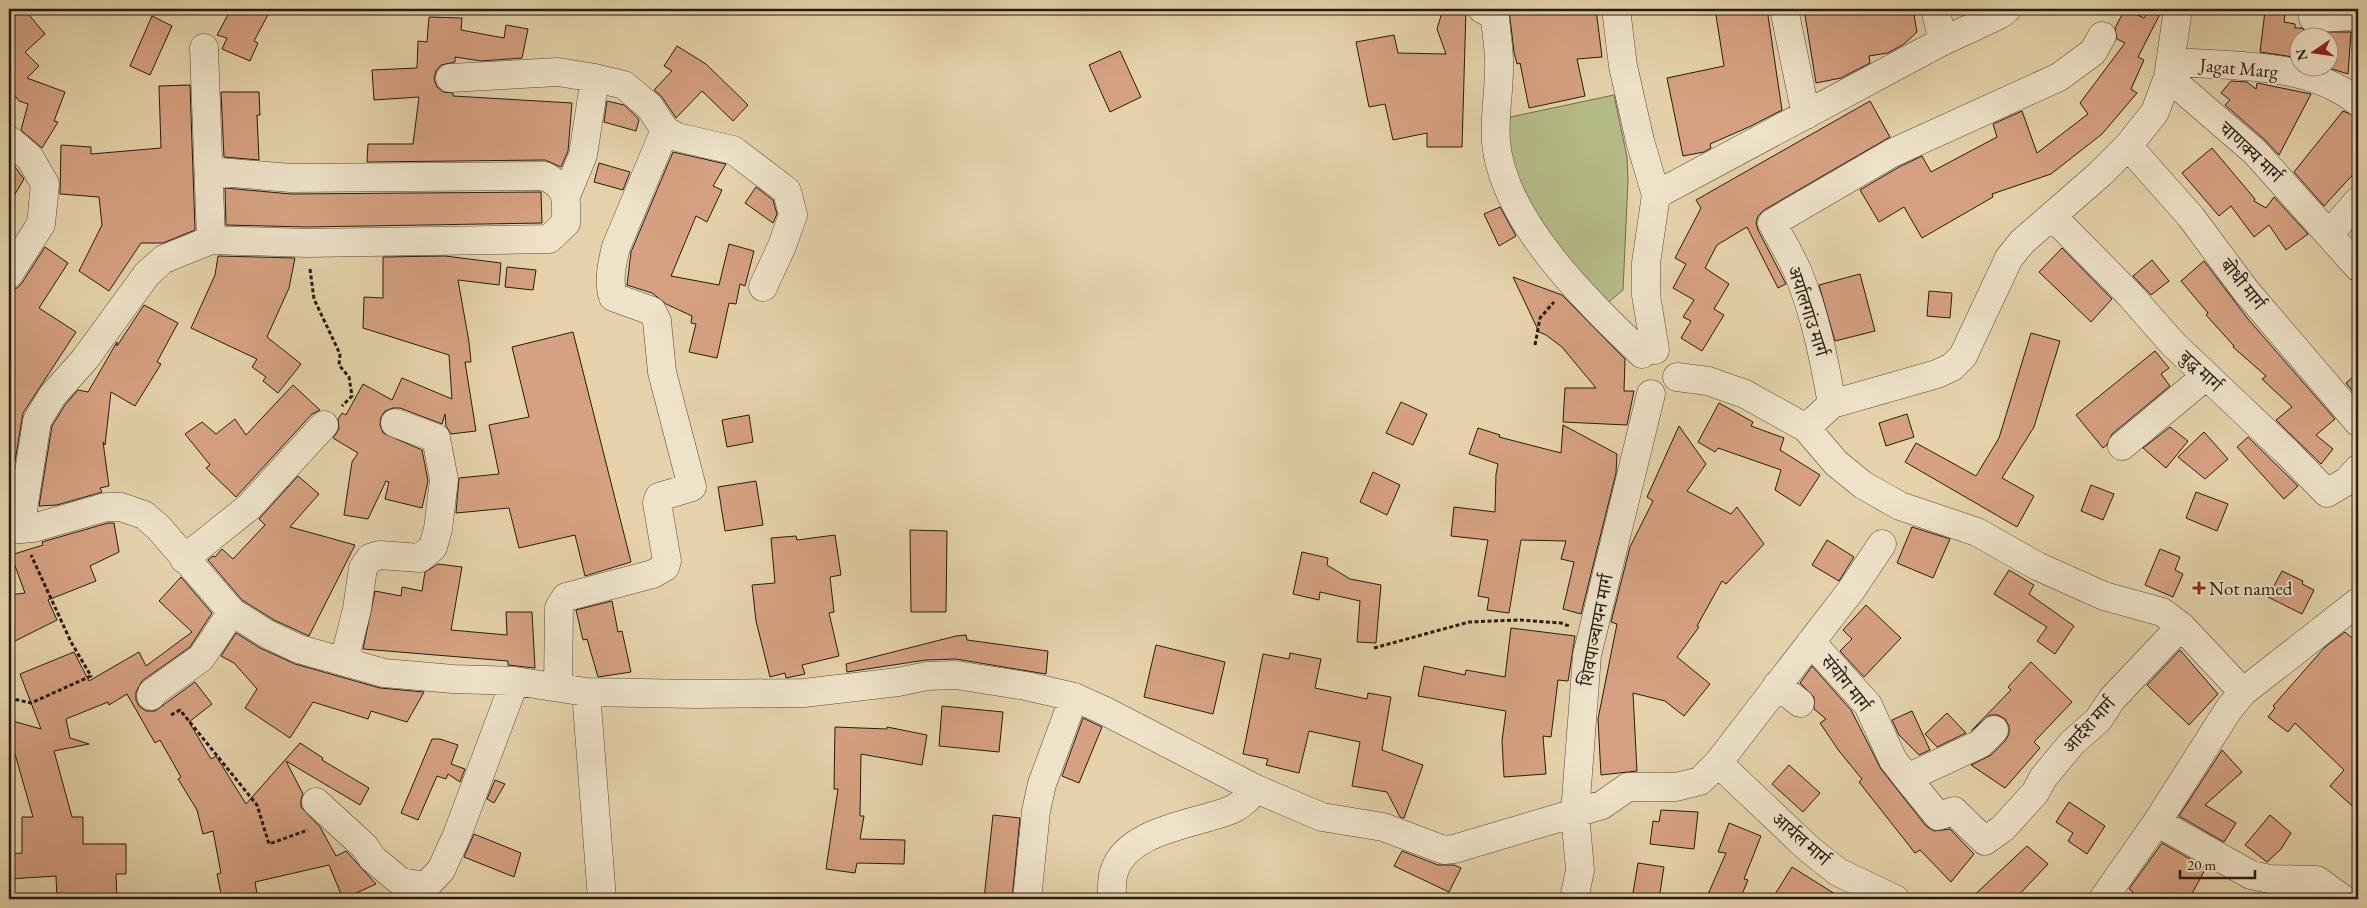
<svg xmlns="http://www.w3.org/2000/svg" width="2367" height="908" viewBox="0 0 2367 908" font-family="'EB Garamond','Noto Serif Devanagari',serif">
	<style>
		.green { fill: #b5bb88; stroke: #6d6b4e }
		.building { fill: #d6a182; stroke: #251b13 }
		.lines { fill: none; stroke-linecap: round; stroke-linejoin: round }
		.minor-casing { stroke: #554939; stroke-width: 29 }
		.path { stroke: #251b13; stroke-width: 3; stroke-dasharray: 4 2.5; stroke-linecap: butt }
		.minor { stroke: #eee2c8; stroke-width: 28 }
		.poi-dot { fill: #8f2418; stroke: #eee2c8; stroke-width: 2 }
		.labels { text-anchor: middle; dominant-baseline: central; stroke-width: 4; stroke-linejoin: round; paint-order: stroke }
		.street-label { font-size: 19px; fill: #251b13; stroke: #eee2c8 }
		.poi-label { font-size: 19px; fill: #251b13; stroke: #eee2c8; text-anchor: start }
	</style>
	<rect width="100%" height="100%" fill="#e5d2ab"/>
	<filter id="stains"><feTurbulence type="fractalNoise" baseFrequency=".004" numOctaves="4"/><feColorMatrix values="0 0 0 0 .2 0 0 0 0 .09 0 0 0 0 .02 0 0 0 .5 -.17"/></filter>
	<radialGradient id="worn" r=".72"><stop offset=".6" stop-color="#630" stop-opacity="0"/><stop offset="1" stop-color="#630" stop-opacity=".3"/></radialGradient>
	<path class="green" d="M1614,95L1627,157L1628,180L1623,290L1604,306L1533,212L1512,164L1501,119Z"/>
	<path class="building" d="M9,9H24L45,34L25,52L39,66L27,78L65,92L54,121L58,122L42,148L21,130L28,104L19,101L13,93L9,97Z
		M231,9H271L254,41L258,43L250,61L222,49L227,38L217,35Z
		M1443,9H1466L1462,147H1427V133L1393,140L1385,104L1369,107L1356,42L1394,35L1398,53L1446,54L1437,29Z
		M1516,9H1596L1602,57L1577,59L1585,96L1529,108L1520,63L1517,64L1514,52L1509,10Z
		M1715,9H1767L1782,110L1751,126L1710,144L1711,148L1704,152L1683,156L1667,78L1724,66Z
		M1804,9H1913L1917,32L1904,44L1888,53L1869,56L1870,63L1841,78L1816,83Z
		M2125,9L2144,18L2150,10L2159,16L2138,57L2144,60L2131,89L2137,93L2102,134L2051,174L1992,194L1993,197L1922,238L1904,207L1879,222L1860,190L1899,167L1922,156L1931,172L1997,137L1993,124L2022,111L2037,153L2088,114L2080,103L2125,43L2117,39L2115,28Z
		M2265,11L2285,14L2284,22L2295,24V28H2302L2306,32H2351L2348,74L2329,68L2330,38H2300V58L2260,52Z
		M152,16L172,26L150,75L130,66Z
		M429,17L462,18L461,30L504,38L506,25L528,29L522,58L481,61L455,57V62L441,65L436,71L434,79L437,87L443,92L453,93V96L572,103L568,151L561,167L545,160L367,162L368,144H413L419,97L374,100L372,70L417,68L418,41L427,42Z
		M677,46L706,64L748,105L733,121L702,91L676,118L662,97L654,90L672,71L664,66Z
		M1120,51L1141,97L1110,112L1089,65Z
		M2231,81L2247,82L2256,89L2257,83L2311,94L2279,155L2265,140L2225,105L2230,100L2221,93Z
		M190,85L195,230L163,243H141L109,291L79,271L102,225L99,197L60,194L61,145L91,147V154L161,148L159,86Z
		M221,92H259L260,115H257L259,160L224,157Z
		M607,101L624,105L637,117L639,120L636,131L604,122Z
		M1870,101L1890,137L1764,210L1758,216L1756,223L1758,230L1786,284L1778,288L1747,227L1717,245L1705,268L1729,284L1714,309L1724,315L1702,351L1681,338L1691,321L1683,317L1694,300L1673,288L1686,264L1675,258L1701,208L1696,200Z
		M2343,111L2358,117V169L2324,206L2294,172Z
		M2212,148L2255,199L2254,201L2266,208L2274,197L2308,234L2286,250L2269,225L2254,237L2231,206L2219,216L2182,173Z
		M673,152L726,164L713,186L722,190L707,222L696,216L671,276L719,285L729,244L754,251L745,286L740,284L736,304L729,303L717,358L689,352L696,324L691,323L692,316L666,304L652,293L627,285L631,252Z
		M12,163L24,179L9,204V177Z
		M599,163L630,172L623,190L594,182Z
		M756,187L773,200L777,214L773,223L745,203Z
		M225,188L291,194L541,192L542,223L307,227L226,225Z
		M1500,207L1516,236L1499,246L1484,214Z
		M45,247L68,263L39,308L76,332L23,413L9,497V290L17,288L22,283Z
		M2062,248L2112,299L2091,322L2039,272Z
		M218,256L295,258L289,288L267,337L301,364L278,393L263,381L266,377L252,367L257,359L191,328L215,275Z
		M445,256L501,263L499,285L458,280L469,342L471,362H465L476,431L451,434L446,426L445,414L442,424L400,408H393L385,411L381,417L380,425L383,433L422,450L428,481L422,508L385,499L389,482L386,481L368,519L344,515L352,462L358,453L333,438L339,429L338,419L342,413L346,415L363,384L392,400L402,378L452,399L449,355L363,328L364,297L383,298V257Z
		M2152,260L2169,281L2151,295L2133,276Z
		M2204,261L2248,319L2335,419L2316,435L2333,449L2321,464L2276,420L2292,407L2262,379L2266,376L2233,347L2234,346L2206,315L2208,313L2181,281Z
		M507,267L536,270L533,290L505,287Z
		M1860,274L1875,331L1835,341L1819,285Z
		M1513,277L1562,295L1625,359L1624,391H1634L1627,425L1563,422L1565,388H1596L1562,347L1546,335L1539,332Z
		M1929,291L1952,293L1950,318L1927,316Z
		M144,305L178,323L157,362L161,364L135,406L111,392L105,445L103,442L109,486L100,488L102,492L57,505L39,506L52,426L65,405L78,390L88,392L117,342V346Z
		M573,332L631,562L585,576L575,535L519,548L509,508L456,513L459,478L499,474L489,425L529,417L512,347Z
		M2031,333L2060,341L2034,427L2002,478L2034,496L2017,527L1905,462L1916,443L1976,476L1999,438Z
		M2155,351L2169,368L2161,374L2170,386L2112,434L2107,445L2103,448L2076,415Z
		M2358,373V398L2346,383Z
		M293,385L320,410L312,414L236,497L206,468L210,465L185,434L202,422L216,434L235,419L246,435Z
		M1401,402L1427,414L1413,445L1386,433Z
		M1719,403L1753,422L1751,426L1784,438L1780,450L1820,475L1800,506L1775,490L1781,470L1718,448L1715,452L1698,442Z
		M1907,414L1914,437L1886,446L1879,423Z
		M749,415L753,442L727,447L722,420Z
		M1563,425L1617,454L1616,473L1581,614L1563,609L1574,562L1561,559L1566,541L1521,540L1509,613L1487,610L1489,598L1478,596L1488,540L1451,536L1454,507L1495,512L1496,474L1498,464L1469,454L1478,428L1500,435L1499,437L1561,453Z
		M1679,426L1706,464L1687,491L1731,514L1737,507L1764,544L1726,584L1722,581L1697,626L1699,627L1677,657L1710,684L1684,716L1665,701L1633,693L1637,771L1601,775L1598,719L1617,624L1611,622L1630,547L1653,501L1647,497Z
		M2170,427L2188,441L2166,468L2143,448Z
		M2204,432L2228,459L2205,479L2178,457Z
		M2248,437L2298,486L2284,499L2237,447Z
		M1373,472L1400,485L1387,515L1360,502Z
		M298,476L319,494L290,527L355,545L309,636L274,620L242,600L208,560L213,556L215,557L222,549L233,559L265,525L259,519Z
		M756,481L763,525L725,531L718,487Z
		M2091,485L2114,494L2103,520L2081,511Z
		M2196,492L2228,504L2217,531L2186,518Z
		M108,523H114L119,552L90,566L96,581L48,600L57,620L9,644V595L25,593L11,555L43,545L42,542Z
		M1912,527L1950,539L1933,578L1897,563Z
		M910,530L947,531L946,612H911Z
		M835,535L841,575L830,577L834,612L829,613L839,656L802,665L805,674L786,678L785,673L770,677L756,621L752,585L775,583L771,538L796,536L797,540Z
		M1827,540L1854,557L1839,581L1812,565Z
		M2160,549L2180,557L2175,570L2183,574L2173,597L2145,585Z
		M1302,552L1328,558L1327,565L1350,579L1381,585L1376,643L1357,642L1360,601L1320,592L1319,600L1293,594Z
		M438,564L462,567L451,630L507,635L506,612H532L535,668L508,665V661L363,649L375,591L401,596L402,587L422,591L425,572Z
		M2009,570L2034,585L2029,594L2074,626L2055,654L2037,641L2047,627L1994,594Z
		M2282,571L2303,581L2302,584L2314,590L2302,614L2268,597Z
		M181,577L212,613L190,647L142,681L136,692V700L139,706L146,711H155L195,682L212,704L189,722L211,759L216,756L246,804L300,743L323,758L322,760L369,788L360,805L286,761L303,794L301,799V807L320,827L336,856L346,851L376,884L343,899L329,865L255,882L258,899H222L217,874L221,873L213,831L203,834L197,810L178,779L181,777L160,740L155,743L127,694L109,705L108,702L66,719L70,738L89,744L54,751L72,817H83V844H126V874H116L117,899H57L56,876L9,879V854L22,853V817H33L15,754L9,755V720L41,729L20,674L74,652L89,681L139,652L146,666L192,632L159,601Z
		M612,601L618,632L622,631L631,672L598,677L587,639L583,640L576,610Z
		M1866,605L1901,638L1864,677L1840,651L1852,639L1843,630Z
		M1511,628L1575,636L1568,681L1558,680L1551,737L1543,736L1546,774L1504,777L1502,741L1506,711L1418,696L1424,666L1465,675L1466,670L1505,677Z
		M2345,632L2358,643V811L2330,786L2344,770L2295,723L2288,732L2268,717L2275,708L2273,706L2325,647Z
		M236,633L260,648L295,664L380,688L424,692L407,722L371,711L368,719L313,702L290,738L245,708L257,689L234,663L221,656Z
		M966,635L967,640L1048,651L1046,674L956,659L926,660L847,672L846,664L956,636Z
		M1156,645L1225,662L1213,714L1144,697Z
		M2180,650L2218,694L2189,725L2147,685Z
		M1290,653L1321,659L1315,688L1367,699L1368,693L1391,697L1382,750L1423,765L1404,818L1400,817L1387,792L1352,786L1360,742L1309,731L1299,773L1266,765L1268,759L1243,754L1263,654L1289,659Z
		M2031,662L2072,702L2034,742L2040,748L2005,788L1971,765L1991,755L2005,741L2009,734V726L2005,719L1998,715H1990L1971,731L2011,690L2008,687Z
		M1812,666L1851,710L1881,769L1926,826L1934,831L1950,829L1974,854L1951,882L1920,850L1915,853L1859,782L1862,779L1839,751L1820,723L1826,719L1814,709V697L1800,683Z
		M942,706L1003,712L999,752L939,746Z
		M1912,711L1930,750L1919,755L1899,735L1892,720Z
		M1947,713L1966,733L1937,747L1925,734Z
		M1083,718L1102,727L1079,783L1062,776Z
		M835,727L887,729V727L927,735L922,765L861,754L860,816H864L860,839L905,840L904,864L857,863L855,873L826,869L838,789H834Z
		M432,739H440L458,745L451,764L465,769L460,782L448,774L446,779L437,776L418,820L401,813Z
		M2222,750L2242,772L2205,805L2236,823L2224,842L2179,816Z
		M1789,765L1820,793L1803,812L1772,784Z
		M495,780L505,784L494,803L487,799Z
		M2069,802L2105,826L2087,854L2068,841L2073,833L2056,822Z
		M1661,810L1698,812L1694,849L1650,844L1653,821L1659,822Z
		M993,815L1020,818L1012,899H984Z
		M2270,815L2291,833L2281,849L2267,862L2245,845Z
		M1729,823L1761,836L1744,879L1748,880L1740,899H1706L1726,853L1718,852Z
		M474,834L521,853L514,877L464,857Z
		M2162,843L2206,868L2189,899H2128L2133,892L2129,889Z
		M2027,846L2048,864L2015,899H1970Z
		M1402,851L1438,865H1454L1461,868L1449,892L1394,866Z
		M1638,863L1664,867L1659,899H1632Z
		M1792,867L1843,899H1772Z"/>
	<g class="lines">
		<g class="minor-casing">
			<path id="minor" d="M1482,9L1495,16C1496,34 1500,52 1499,69C1499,93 1494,118 1496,142C1503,221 1588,302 1642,354
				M1616,9L1623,66L1640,141L1656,195L1646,263V295L1655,350
				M1784,9L1806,115
				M1935,9L1943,41
				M2313,18L2358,16
				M204,48L211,240
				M2171,62C2231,66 2310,62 2358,102
				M2168,77L2255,152L2358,267
				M450,78L558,72L595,78L583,155L566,196
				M595,78L624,85L649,106L665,130L677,137L733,150L787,191L793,215L782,246L763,287
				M9,140L30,158L45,184L41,224L9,274
				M2128,146L2191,217L2246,291L2358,422
				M1656,195L1943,41L1999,15L2007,9
				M2052,216L2130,295L2173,344L2287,452L2327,493L2347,481L2358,469
				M2330,233L2358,201
				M1677,377L1708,381L1745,394L1806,428L1836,463L1863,485L1900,506L1977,532L2037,566L2104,596L2162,612L2181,626L2243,692
				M1832,404C1824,359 1815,313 1797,270C1790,254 1780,238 1772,223L1892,153L2059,77L2093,52L2102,36
				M1806,428L1832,404L1937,374L1952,367L1963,356L2009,258L2022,242L2100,174L2128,146L2155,112L2168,77L2178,9
				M2122,446L2206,376
				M20,529L37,421L52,396L85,359L147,274L164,259L211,240L307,243L549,239L566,223C566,198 569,189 545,176L291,178L209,171
				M9,530L33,528L106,507H121L144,515L158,527L232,612L267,634L299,649L384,673L453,679L515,681L586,692L695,694L804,693L898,682L927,676L956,675L1026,686L1074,697L1103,710L1256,789L1322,817L1383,827L1444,850L1454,849L1602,805L1628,787H1676L1700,781L1718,763L1852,589L1882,544
				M184,559L249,507L324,425
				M1811,642L1868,705L1893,760L1907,778
				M344,661L357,609L363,568L370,558L380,555L420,558L433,547L438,529L444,480L436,438L395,423
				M1777,685L1800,703
				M558,686L559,608L566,597L653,574L665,567L667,561L657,503L659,497L692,487L662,372L657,321L652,311L613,297C608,281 612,263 616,247L665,130
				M586,692L602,899
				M151,696L152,693L201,658L232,612
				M1994,730L1980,744L1907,778L1938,816L1954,811L1985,841L2003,828L2035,793L2043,778L2072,743L2098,720L2112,699L2181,626
				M1718,763L1809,849L1838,872L1895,899
				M316,802L365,847L372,858L401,882L426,886L441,870L457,835L515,681
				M2157,822L2251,875L2270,879L2317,880L2343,899
				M1027,899L1036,811L1042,784L1074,697
				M1112,899C1112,891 1111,880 1114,872C1126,829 1199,824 1233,809C1243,804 1249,797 1256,789
				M1574,899L1580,870L1575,813L1587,655L1651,394
				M2103,899L2157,822L2229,709L2243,692L2358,602"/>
		</g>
		<path class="path" d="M310,269L314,299L340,354L339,365L349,377L352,396L342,406
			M1535,345L1540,318L1554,302
			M1374,648L1469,622L1520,620L1561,623L1569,626
			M9,698L31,703L91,676L71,642L31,555
			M171,715L180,710L257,805L269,844L308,830"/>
		<use href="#minor" class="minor"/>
	</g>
	<path class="poi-dot" d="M2196.5 580.5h5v5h5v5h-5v5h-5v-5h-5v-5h5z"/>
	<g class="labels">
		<g class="street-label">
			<text transform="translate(2239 68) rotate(5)">Jagat Marg</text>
			<text transform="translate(2251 152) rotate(43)">चाणक्य मार्ग</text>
			<text transform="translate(2243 284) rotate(51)">बोधी मार्ग</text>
			<text transform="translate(1808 311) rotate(72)">अर्यालगांउ मार्ग</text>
			<text transform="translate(2201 371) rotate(43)">बुद्ध मार्ग</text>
			<text transform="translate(1596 630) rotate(-79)">शिवपाञ्चायन मार्ग</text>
			<text transform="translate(1846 683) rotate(51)">संयोग मार्ग</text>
			<text transform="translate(2089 725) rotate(-48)">आर्दश मार्ग</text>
			<text transform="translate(1801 839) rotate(41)">आर्यल मार्ग</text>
		</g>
		<g class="poi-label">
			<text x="2209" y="588">Not named</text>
		</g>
	</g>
	<rect width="2367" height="908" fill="none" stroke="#e5d2ab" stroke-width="30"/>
	<rect x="10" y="10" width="2347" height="888" fill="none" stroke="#251b13" stroke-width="2.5"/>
	<rect x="15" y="15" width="2337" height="878" fill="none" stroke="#251b13"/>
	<g transform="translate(2314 52) rotate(257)"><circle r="24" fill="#eee2c8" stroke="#9e9280"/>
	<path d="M0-4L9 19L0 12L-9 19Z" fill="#8f2418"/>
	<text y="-8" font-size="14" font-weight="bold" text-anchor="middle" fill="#251b13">N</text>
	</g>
	<path d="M2180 870v8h75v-8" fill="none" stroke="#251b13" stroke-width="2.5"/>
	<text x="2187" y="870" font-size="15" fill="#251b13" stroke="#eee2c8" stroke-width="4" paint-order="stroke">20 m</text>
	<rect width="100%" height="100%" filter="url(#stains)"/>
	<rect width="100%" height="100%" fill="url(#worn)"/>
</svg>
